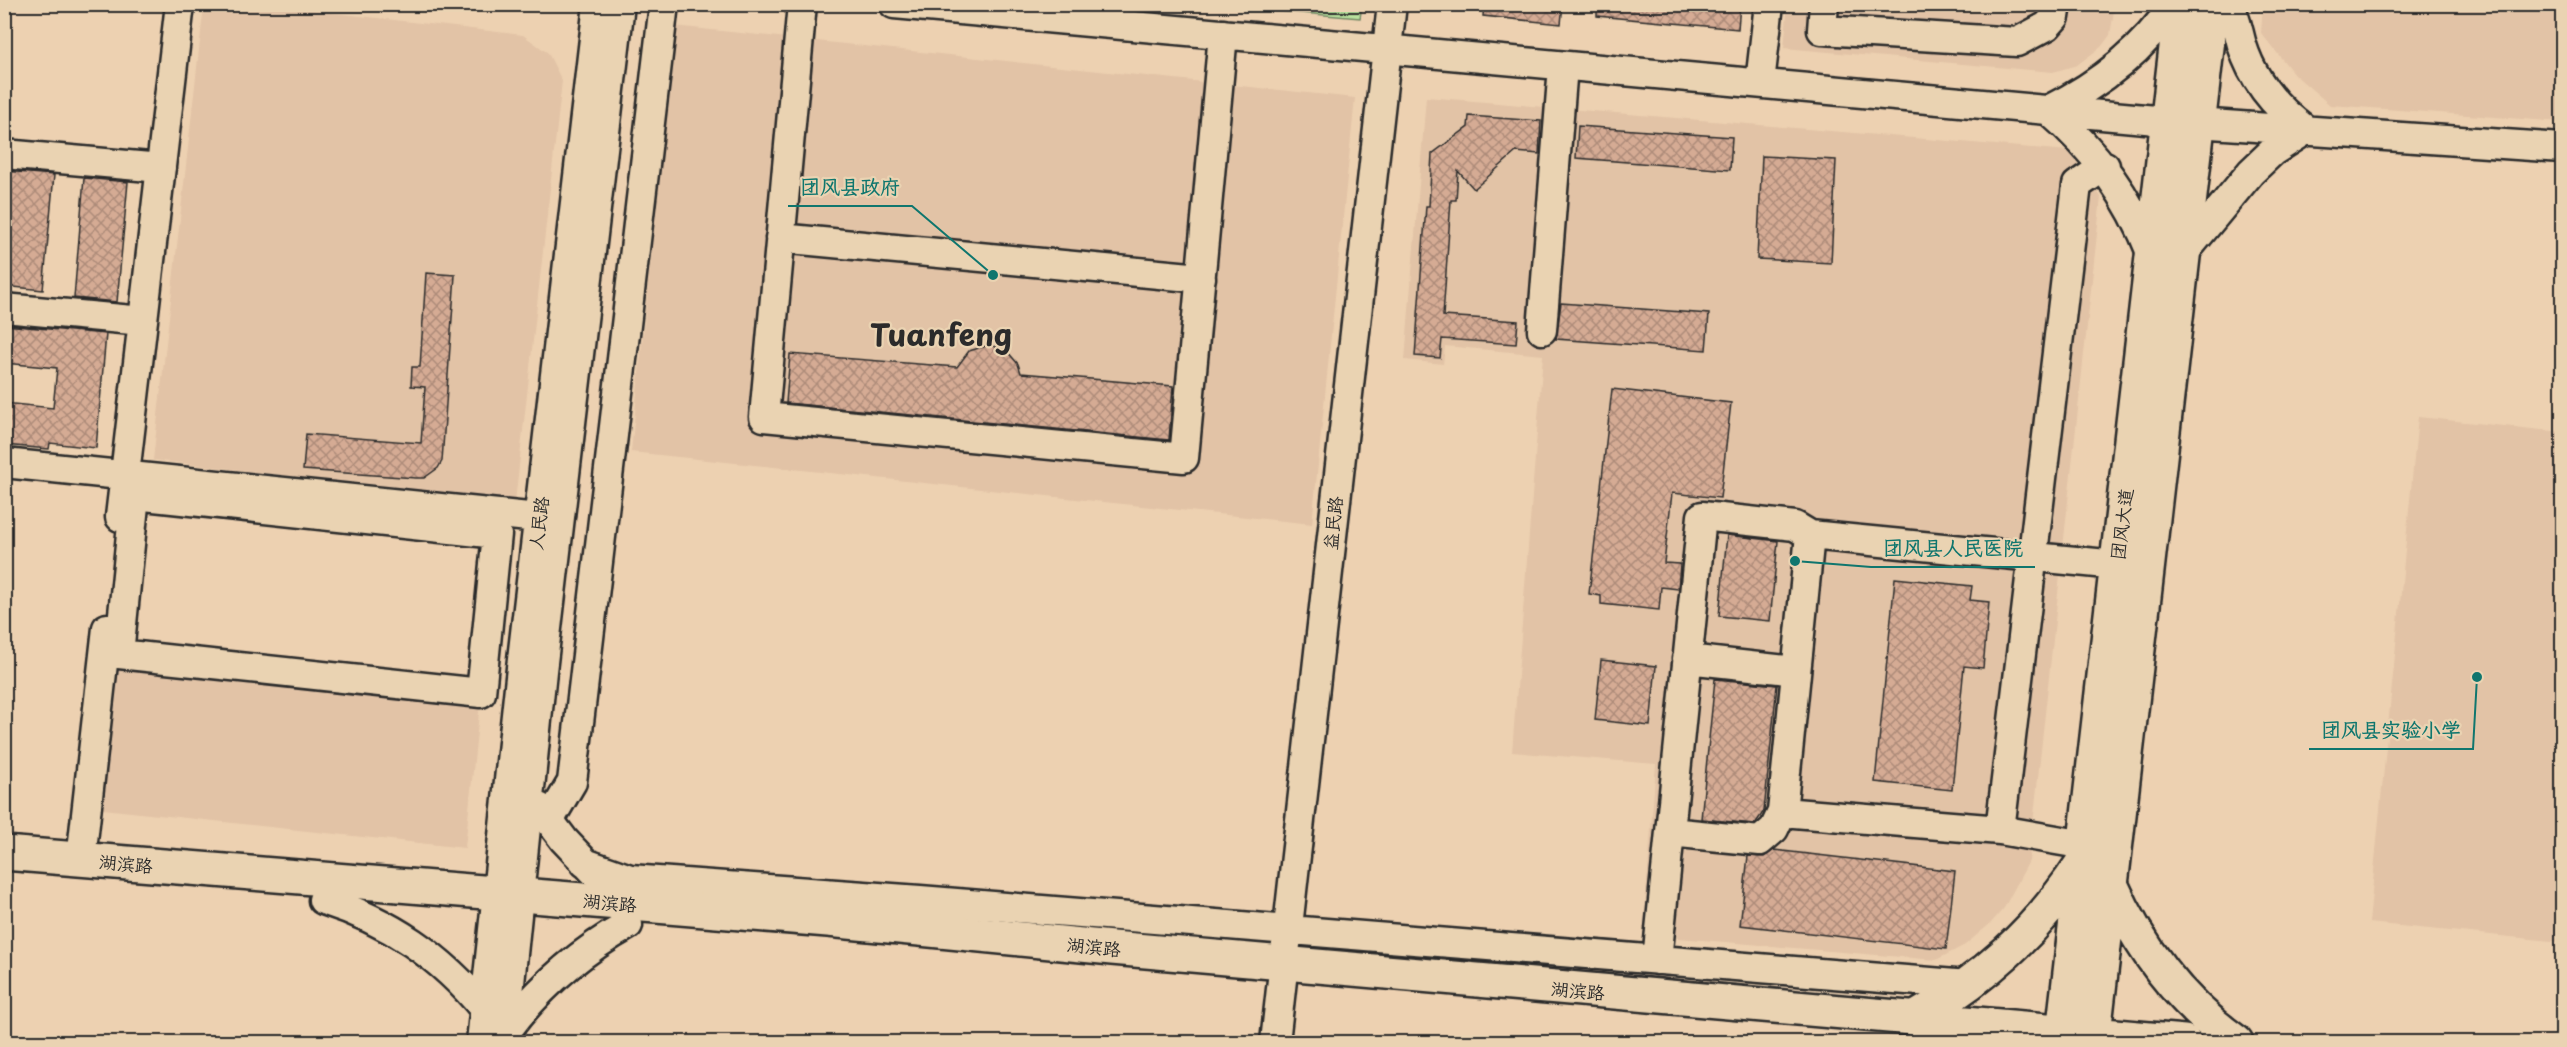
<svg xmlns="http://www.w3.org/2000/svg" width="2567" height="1047" viewBox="0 0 2567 1047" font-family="'Playpen Sans','LXGW WenKai TC',sans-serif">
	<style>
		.built { fill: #e2c3a6 }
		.park { fill: url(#park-tufts); stroke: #728664; stroke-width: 1.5 }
		.building { fill: url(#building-cross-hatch); stroke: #2b2b2b; stroke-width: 1.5 }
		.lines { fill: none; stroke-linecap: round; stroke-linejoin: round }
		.minor-casing { stroke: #2b2b2b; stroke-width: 33 }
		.major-casing { stroke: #2b2b2b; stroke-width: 38 }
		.minor { stroke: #ead3b2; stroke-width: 28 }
		.major { stroke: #ead3b2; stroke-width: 33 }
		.labels { text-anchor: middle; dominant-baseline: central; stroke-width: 4.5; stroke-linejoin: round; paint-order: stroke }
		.street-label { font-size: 18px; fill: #2b2b2b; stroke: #ead3b2 }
		.town-label { font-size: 30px; font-weight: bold; fill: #2b2b2b; stroke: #ead3b2 }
		.leader { fill: none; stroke: #0f766e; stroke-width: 2 }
		.callout-dot { fill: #0f766e; stroke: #ead3b2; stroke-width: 2 }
		.callout-label { font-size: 20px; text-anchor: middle; font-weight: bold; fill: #0f766e; stroke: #ead3b2; stroke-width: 4.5; stroke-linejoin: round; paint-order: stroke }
	</style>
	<defs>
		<pattern id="park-tufts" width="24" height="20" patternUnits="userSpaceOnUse" patternTransform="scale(1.5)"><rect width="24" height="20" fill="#b8e19d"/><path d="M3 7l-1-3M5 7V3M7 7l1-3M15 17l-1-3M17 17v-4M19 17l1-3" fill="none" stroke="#9ec187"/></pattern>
		<pattern id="building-cross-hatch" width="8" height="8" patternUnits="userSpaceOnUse" patternTransform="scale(1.5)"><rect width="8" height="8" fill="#d5ab94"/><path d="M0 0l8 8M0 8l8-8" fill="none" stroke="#ad8b79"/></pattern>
	</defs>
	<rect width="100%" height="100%" fill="#edd1b1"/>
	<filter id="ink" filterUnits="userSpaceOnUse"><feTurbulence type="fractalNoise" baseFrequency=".0167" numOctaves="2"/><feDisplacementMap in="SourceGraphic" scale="12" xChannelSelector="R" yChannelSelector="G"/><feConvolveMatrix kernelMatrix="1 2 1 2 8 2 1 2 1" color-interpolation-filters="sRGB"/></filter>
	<g filter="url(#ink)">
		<path class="built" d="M204,5H265L523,35L548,53L562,81L515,502L153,460Z
			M1788,5H2115L2110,35L2101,47L2077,65L2053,72L1784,48Z
			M2263,5H2562V122L2330,105L2294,74L2261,33Z
			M674,26L1355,98L1312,524L631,452Z
			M1426,97L2069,151L2101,197L2029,861L2004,908L1991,923L1965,945L1936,960L1643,935L1656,764L1512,752L1543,355L1445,346L1443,364L1405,360Z
			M2418,417L2562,432V942L2369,923Z
			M119,654L481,693L465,848L103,809Z"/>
		<path class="park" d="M1207,5H1362L1360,18Z"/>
		<path class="building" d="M1484,4H1563L1561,24L1483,16Z
			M1597,4H1740L1738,29L1597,16Z
			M1469,116L1541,121L1539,154L1516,152L1474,189L1458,171L1456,200H1451L1443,316L1518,321L1516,344L1442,339L1440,358L1415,356L1426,206H1429L1432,154L1468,127Z
			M1578,126L1732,137L1730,170L1576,158Z
			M1762,156L1836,160L1831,263L1757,259Z
			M4,171L54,175L43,290L4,286Z
			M84,178L128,182L117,302L74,298Z
			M426,273L455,275L442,461L438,468L424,478H416L303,470L306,434L421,443L425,387L411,386L412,367H420Z
			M1561,303L1709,314L1706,350L1556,339Z
			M4,325L106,334L96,448L50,443L49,449L4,445V403L53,408L57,368L4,363Z
			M989,345L1006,350L1018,364L1021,373L1173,386L1169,440L786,403L790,354L957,367L969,351Z
			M1612,389L1731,403L1720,498L1672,493L1664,563L1680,564L1678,589L1661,587L1659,610L1601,604V596L1589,594Z
			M1727,535L1778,541L1770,621L1719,616Z
			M1895,578L1972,586L1970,600L1989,602L1983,668L1964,666L1952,790L1875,782Z
			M1601,660L1656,666L1650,726L1595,720Z
			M1715,679L1777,685L1764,811L1755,824L1701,819Z
			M1774,850L1955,871L1946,949L1740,925L1748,856L1764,857Z"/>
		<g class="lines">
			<g class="minor-casing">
				<path id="minor" d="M802,4L764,417L1184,458L1223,34
					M894,4L2167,121L2562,148
					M1824,4L1822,30L2017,42L2047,26L2055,17L2057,4
					M1760,83L1769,4
					M4,154L161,168
					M780,238L1201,278
					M2183,254L2251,172L2272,152L2306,130C2276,108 2253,81 2242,45C2238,31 2236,17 2229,4
					M2152,255C2129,196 2096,151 2048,110C2099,85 2142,52 2174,4
					M4,308L143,321
					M1542,330L1563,66
					M4,463L538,518
					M135,495L497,534L481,693L119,654Z
					M120,517L180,4
					M1810,535L1782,812L2000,830
					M1687,659L1796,671
					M539,807L564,840L599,877
					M549,821L572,782L664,4
					M1670,832L1760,841L1774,829L1782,812
					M2085,845L2000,830L2077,185L2105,166
					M81,859L107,628
					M585,863L630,879L920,900L1968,985
					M323,900C389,921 441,956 485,1010
					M1657,960L1702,516L1795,526L1810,535L2117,565
					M505,1033C539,987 578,953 628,925
					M481,1042L521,668L598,4
					M504,1042L542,671L620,4
					M1275,1042L1392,4"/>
			</g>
			<g class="major-casing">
				<path id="major" d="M4,853L828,920L1112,948L2184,1042
					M2111,884C2139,948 2179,1001 2236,1042
					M1914,1019C1983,980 2037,931 2081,865
					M2062,1042L2181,4
					M2093,1042L2212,4"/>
			</g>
			<use href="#minor" class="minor"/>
			<use href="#major" class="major"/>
		</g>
	</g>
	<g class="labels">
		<g class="street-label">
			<text transform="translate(538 523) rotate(-83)">人民路</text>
			<text transform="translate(1332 523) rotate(-84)">益民路</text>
			<text transform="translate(2121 524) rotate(-83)">团风大道</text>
			<text transform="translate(126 863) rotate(5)">湖滨路</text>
			<text transform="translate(610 902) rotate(5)">湖滨路</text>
			<text transform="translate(1094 946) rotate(6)">湖滨路</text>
			<text transform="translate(1578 990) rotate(5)">湖滨路</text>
		</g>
		<g class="town-label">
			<text x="941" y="333">Tuanfeng</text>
		</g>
	</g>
	<path class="leader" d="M993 275L912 206H788M1795 561L1871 567H2035M2477 677L2473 749H2309"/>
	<g class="callout-dot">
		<circle cx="993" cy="275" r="6"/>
		<circle cx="1795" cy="561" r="6"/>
		<circle cx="2477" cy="677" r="6"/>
	</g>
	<g class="callout-label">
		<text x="850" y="194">团风县政府</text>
		<text x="1953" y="555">团风县人民医院</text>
		<text x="2391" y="737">团风县实验小学</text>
	</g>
	<rect width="2567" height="1047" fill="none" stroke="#ead3b2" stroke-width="24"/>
	<rect x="12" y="12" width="2543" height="1023" fill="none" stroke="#2b2b2b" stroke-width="2" filter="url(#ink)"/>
</svg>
